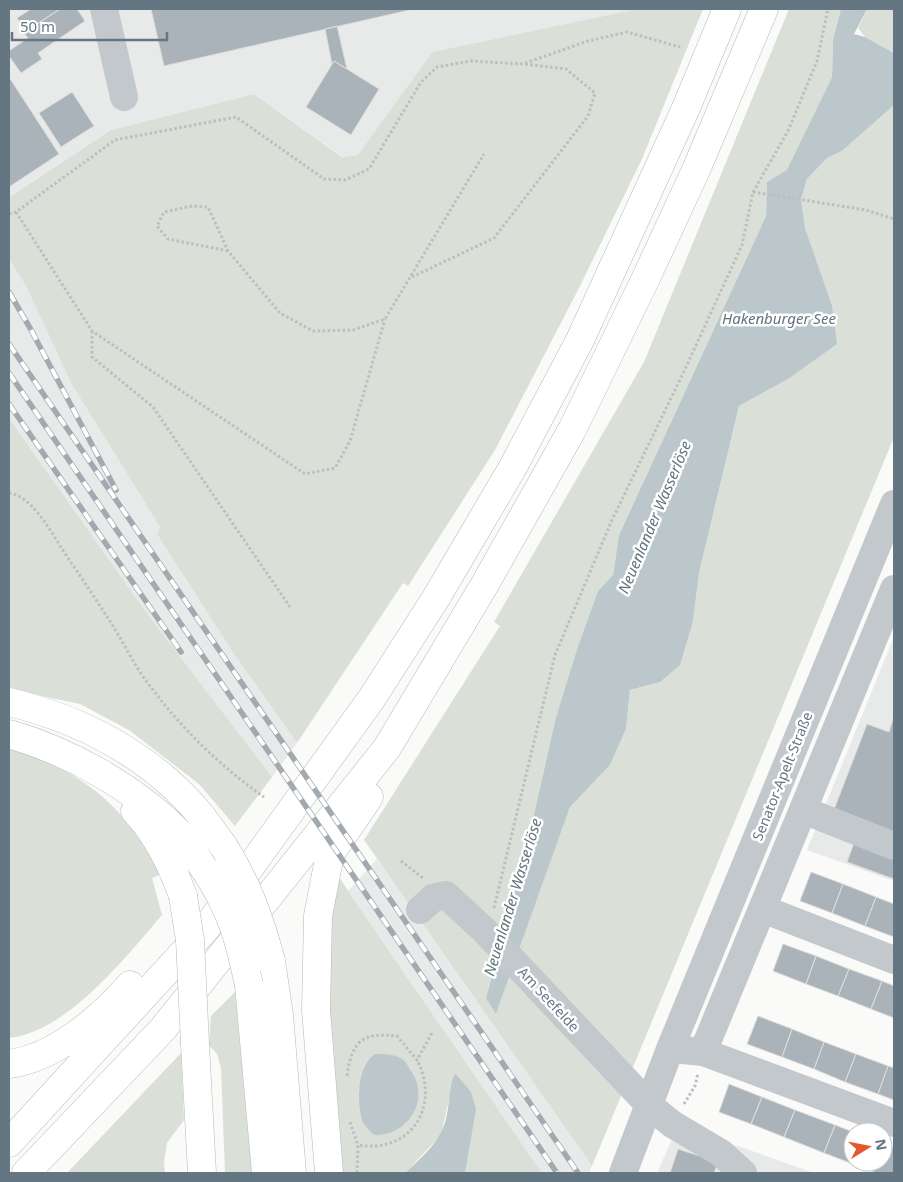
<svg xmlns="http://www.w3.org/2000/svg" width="903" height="1182" viewBox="0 0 903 1182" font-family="'Noto Sans',sans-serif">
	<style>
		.built { fill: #e8e9e9 }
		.green { fill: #dadfd7; fill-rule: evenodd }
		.water { fill: #bbc7cb }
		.building { fill: #aab3b9; stroke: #dcdcda }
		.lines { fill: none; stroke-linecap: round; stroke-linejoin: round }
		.highway-casing { stroke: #b4b9bd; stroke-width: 29 }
		.path { stroke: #bbbfc2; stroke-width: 3; stroke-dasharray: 2.5 2.5; stroke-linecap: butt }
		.minor { stroke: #c3c8cc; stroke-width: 28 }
		.highway { stroke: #fff; stroke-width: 28 }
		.rail-casing { stroke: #a2aab0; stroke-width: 5.5 }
		.rail { stroke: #fff; stroke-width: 4; stroke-dasharray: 11; stroke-linecap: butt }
		.highway-bridge-casing { stroke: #b4b9bd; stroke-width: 29; stroke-linecap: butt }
		.highway-bridge { stroke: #fff; stroke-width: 28 }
		.labels { text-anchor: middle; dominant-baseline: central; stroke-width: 5; stroke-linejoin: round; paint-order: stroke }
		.street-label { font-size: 14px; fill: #657683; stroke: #fff }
		.water-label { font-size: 15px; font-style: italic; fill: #60757c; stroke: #fff }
	</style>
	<rect width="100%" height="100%" fill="#fafaf8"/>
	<path class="built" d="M9,9H637L432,52L358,155L343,157L254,94L111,130L11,196L9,193Z
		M9,259L26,286L71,383L160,527L157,534L232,651L297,743L272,777L143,608L9,418Z
		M894,637V881L807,850Z
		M377,859L592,1166L589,1173H542L354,900L348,891Z
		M683,1114L718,1139L814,1173H657Z"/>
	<path class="green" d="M637,9H703L642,159L578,290L495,450L408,586L403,583L297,743L232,651L157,534L160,527L71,383L26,286L9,259V193L11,196L111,130L254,94L342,157L358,155L432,52Z
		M789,9H841L833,40L832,77L787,171L767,182L766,216L619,535L613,575L598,591L578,646L556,717L531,828L486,997L496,1014L570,807L610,765L626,729L630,690L660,682L693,621L699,573L739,406L788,379L836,344L832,305L805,228L801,200L807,179L827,158L842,151L894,105V437L592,1166L364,840L500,626L494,622L644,362Z
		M867,9H894V53L865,37L858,28Z
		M9,418L143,608L272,777L235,826L199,784L129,730L80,704L9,689Z
		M9,749C56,761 103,788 132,829C143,843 151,859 161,874L152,878L162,915C126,957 67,1032 9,1038Z
		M339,877L354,900L542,1173H465L470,1141L462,1082L455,1073L441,1135L405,1173H336L322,962ZM359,1088L418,1106L361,1101Z
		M235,992L252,1173H225L221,1068L217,1054L209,1045L211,1016Z
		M181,1053L184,1120L167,1143L164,1162L165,1173H67Z"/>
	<path class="water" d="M841,9H867L854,34L865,37L894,53V105L842,151L827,158L807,179L801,200L805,228L832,305L837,344L788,379L739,406L699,573L693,621L680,665L660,682L630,690L626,729L610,765L570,807L496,1014L486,998L531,828L556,717L578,646L598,591L613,575L619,535L766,216L767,182L787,170L832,77L833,40Z
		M375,1054C384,1054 394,1054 402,1059C406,1061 408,1067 411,1071C431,1100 408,1136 374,1135C369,1130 362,1124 361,1116C357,1097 358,1066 375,1054Z
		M455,1073L471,1092L476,1109L465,1173H405C423,1156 443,1140 447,1114C450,1100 449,1087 455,1073Z"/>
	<path class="building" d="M31,9H60L26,31L17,18Z
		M60,9H77L85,21L38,53L42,59L21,73L9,56V51L28,38L24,33Z
		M151,9H414L164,66Z
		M337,26L347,69L334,61L332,64L325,29Z
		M334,61L379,89L351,135L306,107Z
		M9,77L59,154L9,187Z
		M72,92L94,126L61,147L39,113Z
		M894,716V836L833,812L867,724L889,732Z
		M854,843L894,858V879L847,862Z
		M811,872L843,884L832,913L800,901Z
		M843,884L876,897L865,926L832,913Z
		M876,897L894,904V937L865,926Z
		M783,944L816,956L806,984L773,971Z
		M816,956L849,969L838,996L806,984Z
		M849,969L882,981L871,1009L838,996Z
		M882,981L894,986V1018L871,1009Z
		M758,1016L792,1029L782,1057L747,1044Z
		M792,1029L824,1042L814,1069L782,1057Z
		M824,1042L856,1054L845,1082L814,1069Z
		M856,1054L888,1066L878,1094L845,1082Z
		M888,1066L894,1068V1100L878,1094Z
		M729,1084L762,1097L751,1124L719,1112Z
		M762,1097L795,1110L784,1137L751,1124Z
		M795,1110L835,1125L824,1153L784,1137Z
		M835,1125L853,1132V1164L824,1153Z
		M883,1144L894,1148V1173H877L853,1164L854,1162H883Z
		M678,1149L718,1162L714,1173H670Z"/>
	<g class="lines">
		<g class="highway-casing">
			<path id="highway" d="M9,702C81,719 151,756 199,813C208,824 216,836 224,847
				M9,734C69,751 135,788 179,833C189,844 197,859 206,871
				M135,811C158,835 172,865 183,896
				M271,961L279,1015L292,1173
				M249,985L266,1173
				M195,1044L202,1173
				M9,1064C55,1058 100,1019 130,985
				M9,1143L207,927L372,698L436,598L513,467L580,340L686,108L727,9
				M26,1173L162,1030L387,748L485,584L572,430L645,280L696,170L764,9
				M329,1173L316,1010L318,916L330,854L369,797"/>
		</g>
		<path class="path" d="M753,192L866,210L894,219
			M16,212L92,331L305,474L335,468L350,441L385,319
			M9,214L16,212L115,140L236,117L324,179L345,180L369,169L421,82L437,67L471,61L523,64L588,41L627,32L680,47
			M228,251L168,239L157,226L164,212L192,206L208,207L228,251L280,313L313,331L353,330L385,319L484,154
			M412,277L494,238L588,116L595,93L566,69L524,64
			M92,331V357L153,407L290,607
			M9,493C32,496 50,530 62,549C80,576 99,603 116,631C127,649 137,670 150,686C182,729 220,766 264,797
			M401,861L423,878
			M494,908L555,655L612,520L686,367L742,245L753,192L788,131L817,61L828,9
			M347,1076C352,1041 362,1032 397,1036L417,1060L432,1033
			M684,1104L695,1086L698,1073
			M350,1122L358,1145
			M357,1173L358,1145C411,1154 441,1106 417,1060"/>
		<path class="minor" d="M104,9L124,97
			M803,810L894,846
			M763,909L894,960
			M420,910L433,898L446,895L484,930L650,1106L672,1124L721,1153L743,1173
			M683,1050L703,1052L894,1123
			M703,1052L894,589
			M623,1173L670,1049L894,504"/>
		<use href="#highway" class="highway"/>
		<g class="rail-casing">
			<path id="rail" d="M9,292L30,328L116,490
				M9,344L578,1173
				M9,373L557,1173
				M9,404L181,652"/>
		</g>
		<use href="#rail" class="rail"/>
		<g class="highway-bridge-casing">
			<path id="highway-bridge" d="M224,847C247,883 260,920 271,961
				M206,871C232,912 239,938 249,985
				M183,896L190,940L195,1044"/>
		</g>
		<use href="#highway-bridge" class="highway-bridge"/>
	</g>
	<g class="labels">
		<g class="street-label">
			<text transform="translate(782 776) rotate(-68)">Senator-Apelt-Straße</text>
			<text transform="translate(549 999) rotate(47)">Am Seefelde</text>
		</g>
		<g class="water-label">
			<text x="779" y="318">Hakenburger See</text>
			<text transform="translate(654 517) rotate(-67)">Neuenlander Wasserlöse</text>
			<text transform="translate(512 897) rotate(-73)">Neuenlander Wasserlöse</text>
		</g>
	</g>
	<rect width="903" height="1182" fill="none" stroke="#657683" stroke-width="20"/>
	<g transform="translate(868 1147) rotate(80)"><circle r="24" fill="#ffffff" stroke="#c1c8cd"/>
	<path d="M0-4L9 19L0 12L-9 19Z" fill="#e4572e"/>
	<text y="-8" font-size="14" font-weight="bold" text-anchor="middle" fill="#657683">N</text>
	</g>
	<path d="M12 32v8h155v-8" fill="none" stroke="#657683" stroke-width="2.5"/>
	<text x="20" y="32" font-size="15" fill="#657683" stroke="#ffffff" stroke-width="4" paint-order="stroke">50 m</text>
</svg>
